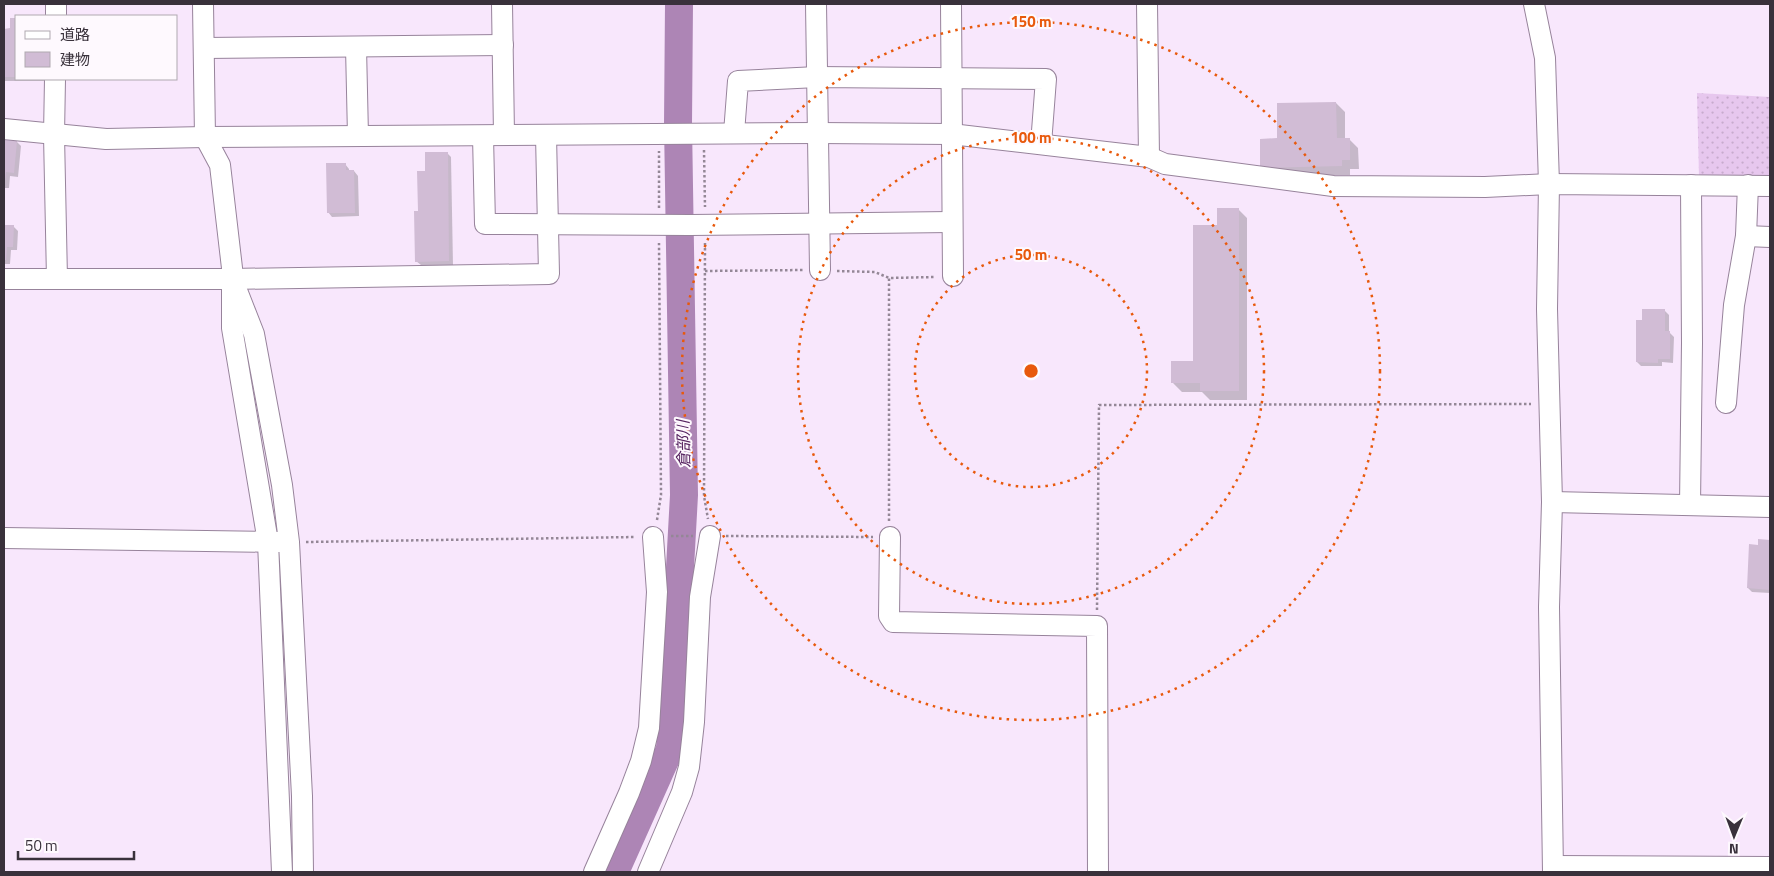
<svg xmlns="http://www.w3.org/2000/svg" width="1774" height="876" viewBox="0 0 1774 876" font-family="'Titillium Web','Noto Sans JP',sans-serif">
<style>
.grass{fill:url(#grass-dots)}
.shadow{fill:#0003}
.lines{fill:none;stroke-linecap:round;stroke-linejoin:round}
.river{stroke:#ad85b5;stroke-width:28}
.building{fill:#d1bcd5}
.minor-casing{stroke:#97839b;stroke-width:22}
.path{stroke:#948796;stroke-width:2.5;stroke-dasharray:2.5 2.5;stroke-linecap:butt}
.minor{stroke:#fff;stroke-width:20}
.ring{fill:none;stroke:#e8590c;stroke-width:2.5;stroke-dasharray:2.5 5}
.labels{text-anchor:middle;stroke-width:4;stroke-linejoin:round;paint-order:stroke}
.water-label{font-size:16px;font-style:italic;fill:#572561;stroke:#fef9fe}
.centre{fill:#e8590c;stroke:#fef9fe;stroke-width:2.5}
.ring-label{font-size:15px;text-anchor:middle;font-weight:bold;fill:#e8590c;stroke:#fef9fe;stroke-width:4;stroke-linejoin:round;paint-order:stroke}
</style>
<defs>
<pattern id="grass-dots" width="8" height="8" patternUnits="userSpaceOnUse" patternTransform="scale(1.25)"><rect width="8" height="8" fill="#e7c7ee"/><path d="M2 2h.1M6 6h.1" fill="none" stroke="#c7abcd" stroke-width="1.8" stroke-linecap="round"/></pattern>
</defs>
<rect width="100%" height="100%" fill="#f8e7fc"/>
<path class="grass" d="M1697,93L1770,97V178L1699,177Z"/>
<g class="shadow">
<path d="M11,20H16V79H47V81H4V30H11Z"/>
<path d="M1336,103L1345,112V140L1349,139L1358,148L1359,169H1350V175L1270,176L1261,167L1278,140Z"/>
<path d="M4,141L17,142L21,146L18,177L10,176L9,188H4Z"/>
<path d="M447,153L451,157L453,265H421L416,261L419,212L426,172Z"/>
<path d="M345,164L349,169V171H354L358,176L359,216L332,217L328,212Z"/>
<path d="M1238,209L1247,218V400H1210L1202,392H1182L1173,383L1194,362L1218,226Z"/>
<path d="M4,226H13L18,231L17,250H11L10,264H4Z"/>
<path d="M1665,311L1669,315V332L1674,337L1673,363L1662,362V366H1641L1637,362L1643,321Z"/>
<path d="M1759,541H1770V593L1752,592L1748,588Z"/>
</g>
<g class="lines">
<path class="river" d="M615,872L670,749L684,495L678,124L679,4"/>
</g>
<g class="building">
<path d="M10,18H16V77H4V29L10,28Z"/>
<path d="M1336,102L1337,138H1350V160H1342V166L1260,168V139L1277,138V103Z"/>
<path d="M4,140L17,141L14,173L6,172L5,180H4Z"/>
<path d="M425,152H448L449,261L415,262L414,211H418L417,171H425Z"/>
<path d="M326,163H346V170H354L355,213H327Z"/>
<path d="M1217,208H1239V391H1200V383H1171V361H1193V225H1217Z"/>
<path d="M4,225H14L13,247H7L6,260H4Z"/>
<path d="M1642,309H1665V331H1670V359H1658V363L1636,362V320H1642Z"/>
<path d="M1758,539L1770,540V590L1747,588L1749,544L1758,545Z"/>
</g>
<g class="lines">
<defs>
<g id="minor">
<path d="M203,4L205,137L220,165L232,268V328L268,542L282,872"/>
<path d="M502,4L504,135"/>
<path d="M816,4L820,270"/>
<path d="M951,4L953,276"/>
<path d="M1147,4L1149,157"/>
<path d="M1534,4L1545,58L1549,184L1547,309L1552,502L1549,607L1553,872"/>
<path d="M56,16V4"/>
<path d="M356,47L358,136"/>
<path d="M204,48L503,45"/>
<path d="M55,79L54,135L57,279"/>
<path d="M4,129L106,139L205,137L818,133L951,134L1149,157L1165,164L1333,186L1485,187L1549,184L1770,186"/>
<path d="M734,133L738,81L817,77L1046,79L1041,144"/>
<path d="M483,136L485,224L690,225L951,222"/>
<path d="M1746,236L1770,237"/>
<path d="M4,279H232L549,274L546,135"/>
<path d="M236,288L254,334L282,485L289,542L302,796L303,872"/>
<path d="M1726,403L1734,305L1746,236L1748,185"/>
<path d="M1552,502L1770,507"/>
<path d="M1690,505L1692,343L1691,185"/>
<path d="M890,537L889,616L893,622L1097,626L1098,872"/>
<path d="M4,538L280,542"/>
<path d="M1553,866L1770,867"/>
<path d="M594,872L629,793L641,761L649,728L657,592L653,537"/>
<path d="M648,872L682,792L689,767L694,722L700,597L710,536"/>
</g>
</defs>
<use href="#minor" class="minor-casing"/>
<g class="path">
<path d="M704,150L705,207"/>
<path d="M659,208V151"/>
<path d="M705,243L704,496L708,519"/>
<path d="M705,271L804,270"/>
<path d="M837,271L875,272L889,278"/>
<path d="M657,520L661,495L659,243"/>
<path d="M889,521V278L936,277"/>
<path d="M671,536H693"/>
<path d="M726,536L873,537"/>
<path d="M306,542L635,537"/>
<path d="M1097,610L1099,405L1531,404"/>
</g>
<use href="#minor" class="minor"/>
</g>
<g class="ring">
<circle cx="1031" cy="371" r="116"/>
<circle cx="1031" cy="371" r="233"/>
<circle cx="1031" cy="371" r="349"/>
</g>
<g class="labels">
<g class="water-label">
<text transform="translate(683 444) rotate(-91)" y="6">倉部川</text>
</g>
</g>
<circle cx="1031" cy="371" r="8" class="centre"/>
<g class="ring-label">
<text x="1031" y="27">150 m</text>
<text x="1031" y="143">100 m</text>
<text x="1031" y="260">50 m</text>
</g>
<rect width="1774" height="876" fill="none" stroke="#39313b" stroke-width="10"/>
<rect x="15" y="15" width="162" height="65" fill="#fef9fe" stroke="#afa9b0"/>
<rect x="25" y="31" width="25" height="8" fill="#ffffff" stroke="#afa9b0"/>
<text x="60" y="40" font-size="15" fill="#39313b">道路</text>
<rect x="25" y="52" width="25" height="15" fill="#d1bcd5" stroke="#afa9b0"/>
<text x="60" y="65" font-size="15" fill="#39313b">建物</text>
<g transform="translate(1734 836) rotate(181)" stroke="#fef9fe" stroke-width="4" paint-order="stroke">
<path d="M0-4L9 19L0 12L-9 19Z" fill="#39313b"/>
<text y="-8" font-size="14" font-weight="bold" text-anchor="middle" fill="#39313b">N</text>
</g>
<path d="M18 851v8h116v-8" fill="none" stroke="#39313b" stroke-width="2.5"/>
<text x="25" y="851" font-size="15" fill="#39313b" stroke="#fef9fe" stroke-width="4" paint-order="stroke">50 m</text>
</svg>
